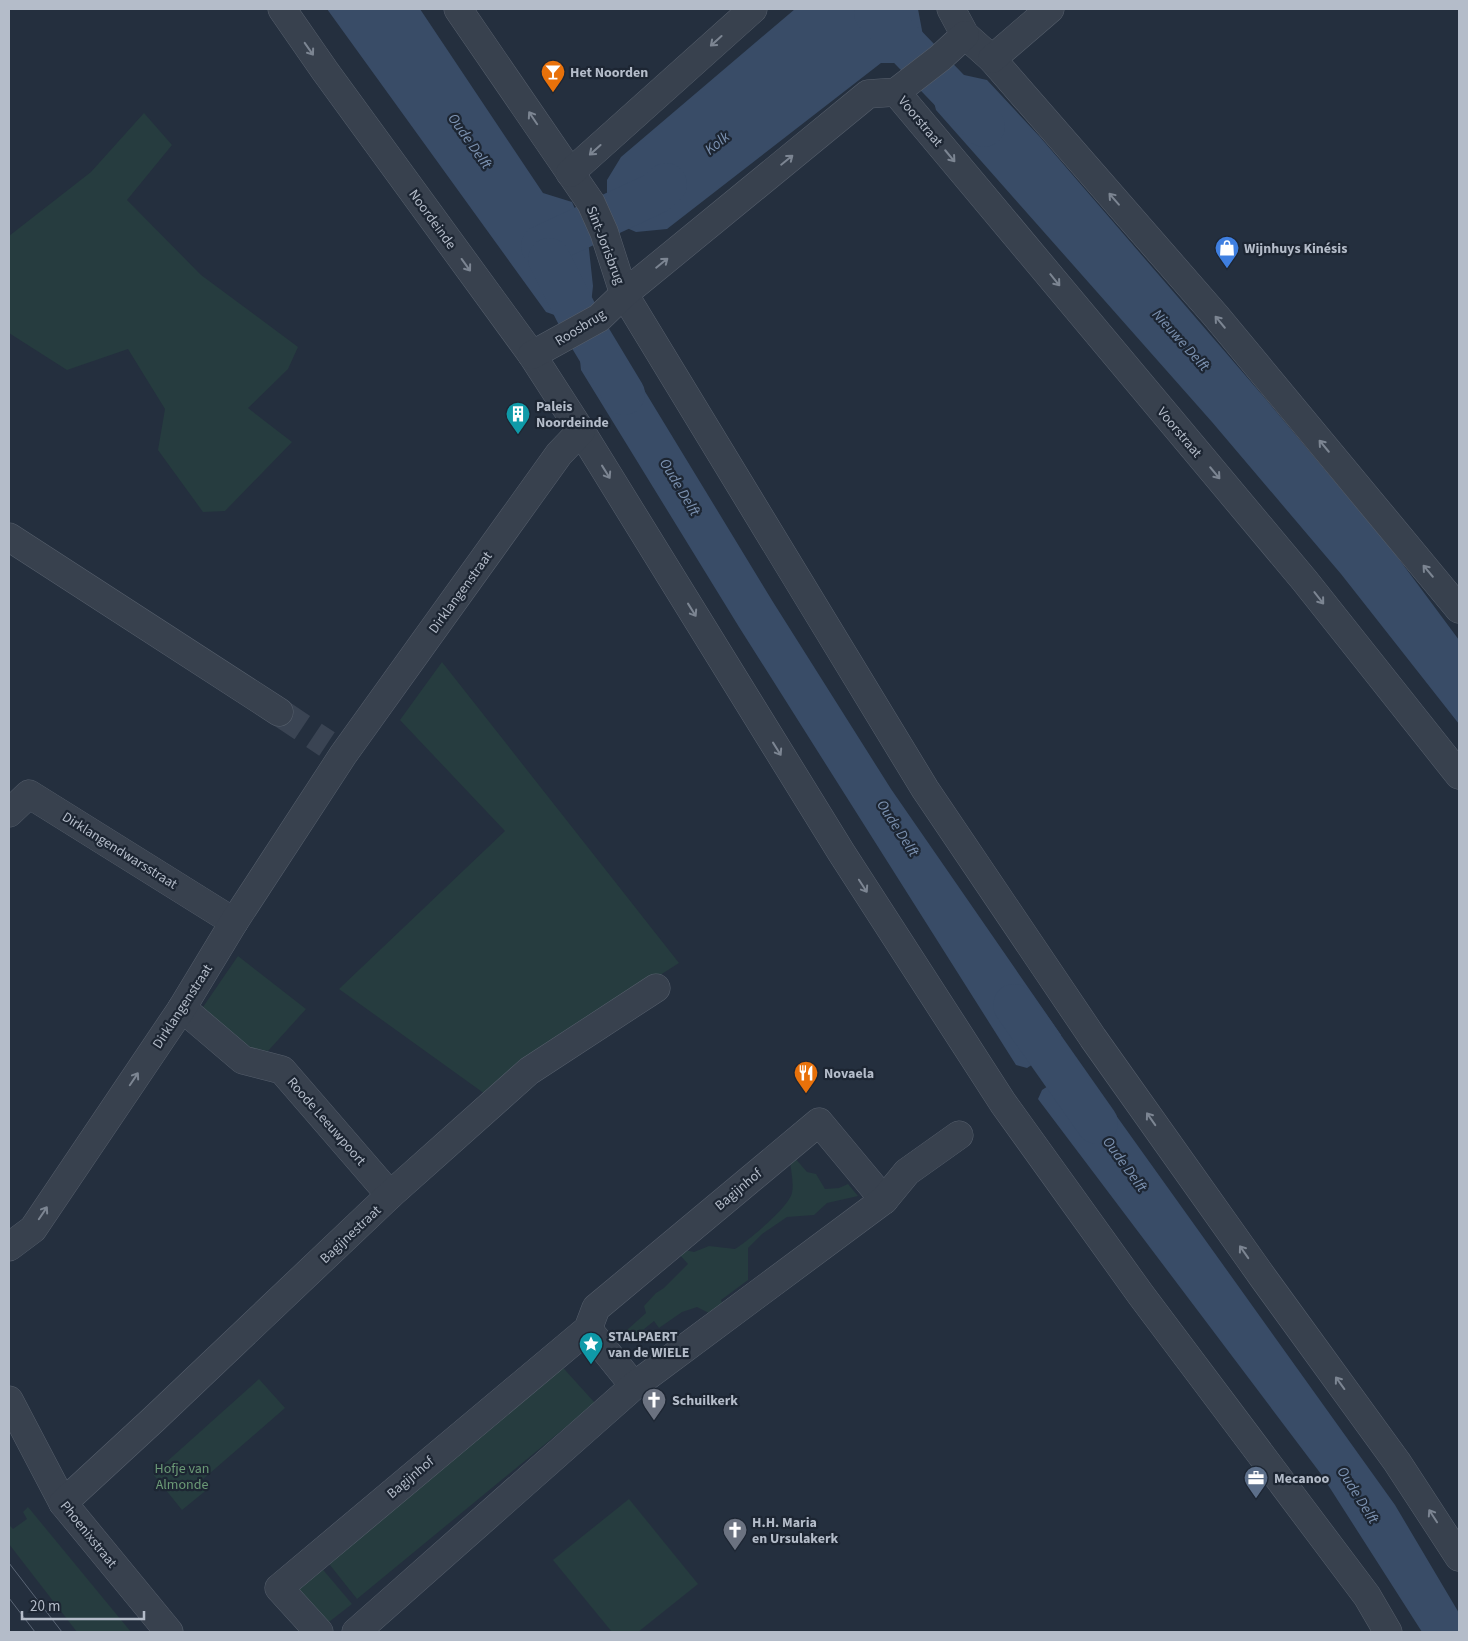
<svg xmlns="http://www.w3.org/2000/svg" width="1468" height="1641" viewBox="0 0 1468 1641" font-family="'Source Sans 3',sans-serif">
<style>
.green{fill:#263c3f}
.water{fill:#394c67}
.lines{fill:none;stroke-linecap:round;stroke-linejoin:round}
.canal{stroke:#394c67;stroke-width:42}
.minor-tunnel{stroke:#3a4453;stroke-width:28;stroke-dasharray:28 14;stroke-linecap:butt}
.minor-casing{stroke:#565f6c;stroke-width:29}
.minor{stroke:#38414e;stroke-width:28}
.tram{stroke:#5a6575;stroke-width:1}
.oneway{stroke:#7c8592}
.labels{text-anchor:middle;stroke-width:4.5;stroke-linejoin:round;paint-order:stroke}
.poi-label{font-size:14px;font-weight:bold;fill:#b4bcc9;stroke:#1d2633;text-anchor:start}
.street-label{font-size:14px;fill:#b4bcc9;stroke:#1d2633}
.park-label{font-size:14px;fill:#6b9a76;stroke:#1d2633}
.water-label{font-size:15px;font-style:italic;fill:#7c92b1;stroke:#1d2633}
</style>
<rect width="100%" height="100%" fill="#242f3e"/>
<g class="green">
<path d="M144,113L172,145L127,200L201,275L298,347L288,369L248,408L292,442L225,511L203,512L158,450L165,409L128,349L67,370L9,333V236L91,172Z"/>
<path d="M442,662L679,963L525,1061L485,1094L339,989L505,831L400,720Z"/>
<path d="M238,956L306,1009L268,1051L246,1047L203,1007Z"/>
<path d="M794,1157L807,1172L816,1174L825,1189L839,1188L848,1184L858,1196L827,1203L814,1215L787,1217L762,1234L748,1248V1280L721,1300L723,1305L711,1314L697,1307L682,1312L659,1328L654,1321L633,1338L627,1330L646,1313L644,1306L656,1293L664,1288L688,1264L679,1254L685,1250L694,1252L709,1246L735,1249C748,1241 789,1207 792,1193C794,1183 791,1172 790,1161Z"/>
<path d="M556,1360L595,1403L357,1599L326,1560Z"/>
<path d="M259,1379L285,1408L202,1480L209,1488L182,1510L153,1474Z"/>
<path d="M629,1499L698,1584L638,1632H612L553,1560Z"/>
<path d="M28,1507L131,1632H77L9,1544V1525L13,1529L27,1519L23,1512Z"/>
<path d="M319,1565L352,1604L325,1625L292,1587Z"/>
</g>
<g class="water">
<path d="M327,9H420L543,193L572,202L588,240L593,286L591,304L563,318L546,312Z"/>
<path d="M795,9H918L924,41L901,63H881L667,229L636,232L620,225L607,196V180L621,157Z"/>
<path d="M955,73L987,80L1040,137L1264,397L1393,551L1459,640V724L1341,574L1212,422L936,110L932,95Z"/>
<path d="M608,336L627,362L773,602L891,789L1061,1035L1059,1047L1027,1068L1016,1065L739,627L581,370L579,350Z"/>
<path d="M1074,1069L1085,1072L1395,1505L1459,1613V1632H1422L1321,1474L1038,1099L1042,1090Z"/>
</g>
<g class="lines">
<g class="canal">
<path d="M875,13L984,126"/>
<path d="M542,246L656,193L666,184"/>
<path d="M549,259L583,326L624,394"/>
<path d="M1014,1005L1097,1123"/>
</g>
<path class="minor-tunnel" d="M279,712L327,744"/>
<defs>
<g id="minor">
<path d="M282,9L325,71L532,355L581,431L841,852L1003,1103L1141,1295L1367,1596L1388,1632"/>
<path d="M458,9L591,203L604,232L624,294L925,789L1093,1038L1264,1279L1397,1462L1459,1557"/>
<path d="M951,9L965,35L992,59L1216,316L1459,609"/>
<path d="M992,59L1050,9"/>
<path d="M896,92L1305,581L1459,775"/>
<path d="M570,173L753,9"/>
<path d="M532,355L599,318L624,294L868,94L896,92L940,58L965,35"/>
<path d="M9,537L279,712"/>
<path d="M9,813L29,794L234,922"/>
<path d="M182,1008L243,1060L282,1070L390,1195"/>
<path d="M9,1247L33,1229L182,1008L234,922L343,755L559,454L581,431"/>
<path d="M588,1329L634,1386"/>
<path d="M9,1400L63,1503L169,1632"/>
<path d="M63,1503L153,1420L390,1195L529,1071L656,988"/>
<path d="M319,1632L279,1588L588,1329L596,1308L819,1122L884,1200"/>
<path d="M356,1632L634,1386L884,1200L907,1172L959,1135"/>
</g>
</defs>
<use href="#minor" class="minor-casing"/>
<use href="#minor" class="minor"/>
<g class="tram">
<path d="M9,1563L62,1632"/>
<path d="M9,1598L35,1632"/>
</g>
</g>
<defs><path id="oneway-shaft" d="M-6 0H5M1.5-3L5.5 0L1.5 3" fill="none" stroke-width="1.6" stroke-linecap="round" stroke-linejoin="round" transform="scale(1.25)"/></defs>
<g class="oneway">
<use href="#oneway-shaft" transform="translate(716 41) rotate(138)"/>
<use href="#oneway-shaft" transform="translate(309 49) rotate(55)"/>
<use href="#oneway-shaft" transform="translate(533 118) rotate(-124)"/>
<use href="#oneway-shaft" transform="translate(595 150) rotate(138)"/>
<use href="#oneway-shaft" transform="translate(950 156) rotate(50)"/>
<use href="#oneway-shaft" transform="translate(787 160) rotate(-39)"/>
<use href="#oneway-shaft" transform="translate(1114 199) rotate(-131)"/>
<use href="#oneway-shaft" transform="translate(662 263) rotate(-39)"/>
<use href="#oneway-shaft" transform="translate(466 265) rotate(54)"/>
<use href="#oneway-shaft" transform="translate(1055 280) rotate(51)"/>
<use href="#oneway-shaft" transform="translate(1220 322) rotate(-130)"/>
<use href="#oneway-shaft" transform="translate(1324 446) rotate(-130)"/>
<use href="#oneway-shaft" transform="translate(606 472) rotate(58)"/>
<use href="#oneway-shaft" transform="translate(1215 473) rotate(50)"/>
<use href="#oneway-shaft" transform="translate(1428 571) rotate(-130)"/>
<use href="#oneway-shaft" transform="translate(1319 598) rotate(52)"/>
<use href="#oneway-shaft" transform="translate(692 610) rotate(58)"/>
<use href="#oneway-shaft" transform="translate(777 749) rotate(58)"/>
<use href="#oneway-shaft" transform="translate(863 886) rotate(57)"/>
<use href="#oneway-shaft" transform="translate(134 1079) rotate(-56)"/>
<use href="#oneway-shaft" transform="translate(1151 1119) rotate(-125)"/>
<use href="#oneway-shaft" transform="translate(43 1213) rotate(-56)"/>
<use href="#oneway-shaft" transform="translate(1244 1252) rotate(-125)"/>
<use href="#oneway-shaft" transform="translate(1340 1383) rotate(-126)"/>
<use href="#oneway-shaft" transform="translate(1433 1516) rotate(-123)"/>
</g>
<defs>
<symbol id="bar-pin" viewBox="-11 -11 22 30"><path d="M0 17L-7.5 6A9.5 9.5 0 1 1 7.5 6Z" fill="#e8710a" stroke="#1d2633"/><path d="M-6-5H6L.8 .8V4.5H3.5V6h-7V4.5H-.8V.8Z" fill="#fff"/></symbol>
<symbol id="shop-pin" viewBox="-11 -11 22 30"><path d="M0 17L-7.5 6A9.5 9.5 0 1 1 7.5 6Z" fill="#3f7fe0" stroke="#1d2633"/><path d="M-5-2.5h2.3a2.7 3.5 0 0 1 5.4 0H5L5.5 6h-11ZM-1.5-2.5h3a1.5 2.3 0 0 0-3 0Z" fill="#fff"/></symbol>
<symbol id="building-pin" viewBox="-11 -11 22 30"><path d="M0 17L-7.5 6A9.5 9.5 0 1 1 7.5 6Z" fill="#0f9aa8" stroke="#1d2633"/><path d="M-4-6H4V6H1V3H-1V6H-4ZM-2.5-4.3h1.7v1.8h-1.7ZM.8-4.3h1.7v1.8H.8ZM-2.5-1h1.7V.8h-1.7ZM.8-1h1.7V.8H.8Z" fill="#fff"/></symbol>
<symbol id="restaurant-pin" viewBox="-11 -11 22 30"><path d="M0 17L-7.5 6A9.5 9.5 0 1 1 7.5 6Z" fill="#e8710a" stroke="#1d2633"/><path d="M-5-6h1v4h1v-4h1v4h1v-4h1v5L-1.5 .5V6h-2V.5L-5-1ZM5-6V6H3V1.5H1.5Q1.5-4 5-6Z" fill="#fff"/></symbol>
<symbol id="sight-pin" viewBox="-11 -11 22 30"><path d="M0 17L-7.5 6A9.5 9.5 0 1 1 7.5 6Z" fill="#0f9aa8" stroke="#1d2633"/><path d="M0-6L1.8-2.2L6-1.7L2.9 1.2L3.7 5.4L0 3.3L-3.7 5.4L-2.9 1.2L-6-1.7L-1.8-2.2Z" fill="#fff"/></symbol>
<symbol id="church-pin" viewBox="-11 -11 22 30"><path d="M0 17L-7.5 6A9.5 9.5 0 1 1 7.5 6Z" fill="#6b7280" stroke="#1d2633"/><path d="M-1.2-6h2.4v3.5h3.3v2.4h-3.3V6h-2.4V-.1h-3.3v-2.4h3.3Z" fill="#fff"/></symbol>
<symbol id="office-pin" viewBox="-11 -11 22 30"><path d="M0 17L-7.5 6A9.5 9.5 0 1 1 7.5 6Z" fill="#5c6f8a" stroke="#1d2633"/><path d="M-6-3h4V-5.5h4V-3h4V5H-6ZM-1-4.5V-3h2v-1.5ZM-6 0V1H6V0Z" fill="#fff"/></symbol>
</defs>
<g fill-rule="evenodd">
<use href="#bar-pin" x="539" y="58" width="28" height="38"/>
<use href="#shop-pin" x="1213" y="234" width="28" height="38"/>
<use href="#building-pin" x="504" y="400" width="28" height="38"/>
<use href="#restaurant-pin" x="792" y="1059" width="28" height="38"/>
<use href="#sight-pin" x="577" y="1330" width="28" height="38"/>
<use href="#church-pin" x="640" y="1386" width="28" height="38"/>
<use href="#office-pin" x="1242" y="1464" width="28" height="38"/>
<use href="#church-pin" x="721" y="1516" width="28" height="38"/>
</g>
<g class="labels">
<g class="poi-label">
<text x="570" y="77">Het Noorden</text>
<text x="1244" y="253">Wijnhuys Kinésis</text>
<text x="536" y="411">Paleis<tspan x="536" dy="16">Noordeinde</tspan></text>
<text x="824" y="1078">Novaela</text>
<text x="608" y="1341">STALPAERT<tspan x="608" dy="16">van de WIELE</tspan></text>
<text x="672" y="1405">Schuilkerk</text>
<text x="1274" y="1483">Mecanoo</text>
<text x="752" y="1527">H.H. Maria<tspan x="752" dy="16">en Ursulakerk</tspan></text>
</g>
<g class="street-label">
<text transform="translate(921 121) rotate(50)" y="5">Voorstraat</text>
<text transform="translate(433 219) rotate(54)" y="5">Noordeinde</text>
<text transform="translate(606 245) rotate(69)" y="5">Sint-Jorisbrug</text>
<text transform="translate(580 327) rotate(-32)" y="5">Roosbrug</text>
<text transform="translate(1180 432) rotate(50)" y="5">Voorstraat</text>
<text transform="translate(460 592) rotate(-54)" y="5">Dirklangenstraat</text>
<text transform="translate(120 850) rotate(32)" y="5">Dirklangendwarsstraat</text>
<text transform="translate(182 1006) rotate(-57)" y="5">Dirklangenstraat</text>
<text transform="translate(327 1121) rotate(49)" y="5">Roode Leeuwpoort</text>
<text transform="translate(738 1189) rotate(-40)" y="5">Bagijnhof</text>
<text transform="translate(350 1234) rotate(-43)" y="5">Bagijnestraat</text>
<text transform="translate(410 1477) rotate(-40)" y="5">Bagijnhof</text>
<text transform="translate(89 1534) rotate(51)" y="5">Phoenixstraat</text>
</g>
<g class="park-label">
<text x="182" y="1473">Hofje van<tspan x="182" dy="16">Almonde</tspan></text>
</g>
<g class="water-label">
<text transform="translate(470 141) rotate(55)" y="5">Oude Delft</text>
<text transform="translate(717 143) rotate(-39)" y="5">Kolk</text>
<text transform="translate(1181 340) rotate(48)" y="5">Nieuwe Delft</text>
<text transform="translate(680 487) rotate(59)" y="5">Oude Delft</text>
<text transform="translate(898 828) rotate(57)" y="5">Oude Delft</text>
<text transform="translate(1125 1164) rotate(54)" y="5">Oude Delft</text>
<text transform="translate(1358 1495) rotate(58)" y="5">Oude Delft</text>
</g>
</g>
<rect width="1468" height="1641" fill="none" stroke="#b4bcc9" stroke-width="20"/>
<path d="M22 1611v8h122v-8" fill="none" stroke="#b4bcc9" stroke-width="2.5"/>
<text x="30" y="1611" font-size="15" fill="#b4bcc9" stroke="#1d2633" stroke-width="4" paint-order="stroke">20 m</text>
</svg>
